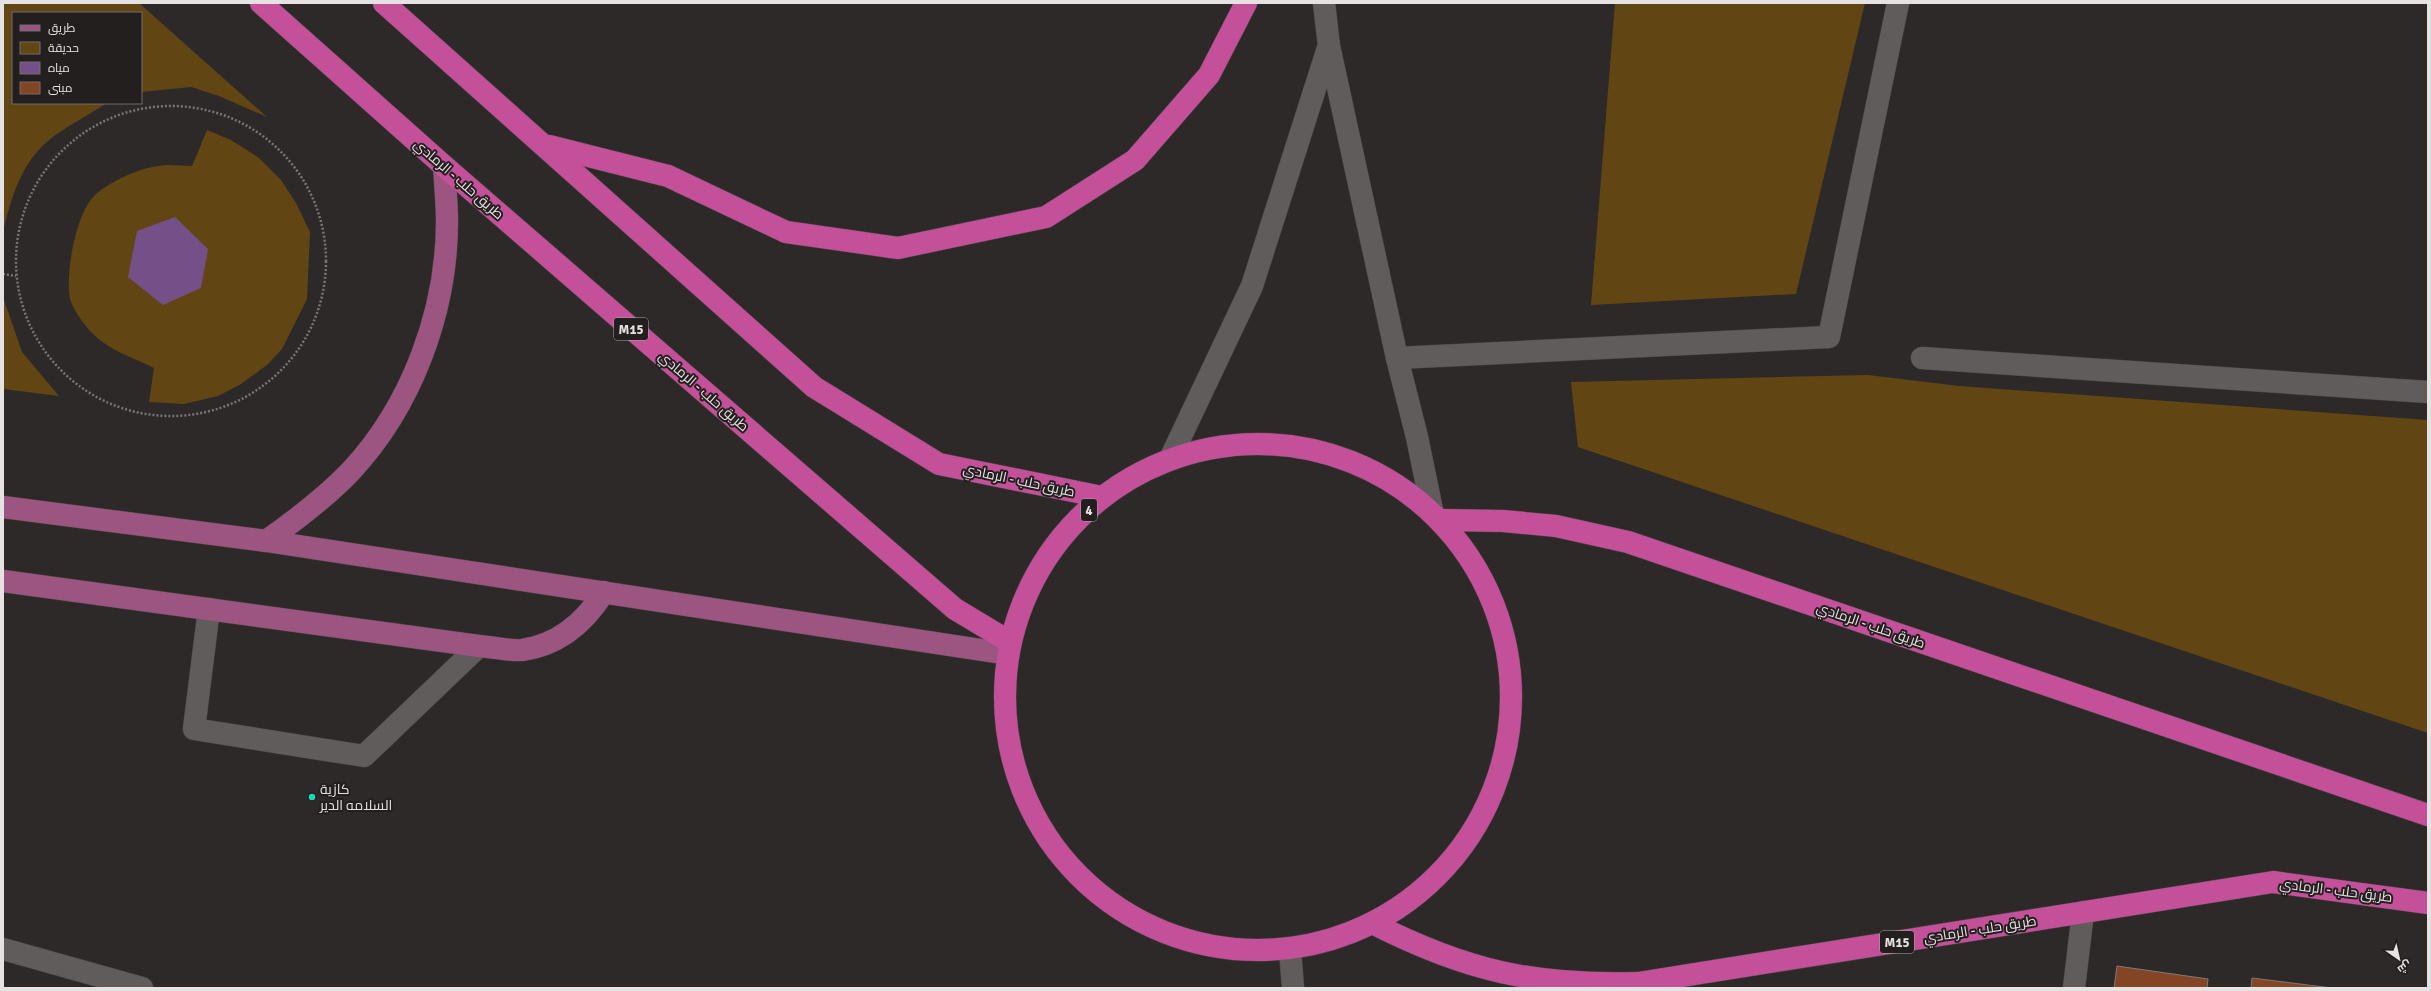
<svg xmlns="http://www.w3.org/2000/svg" width="2431" height="991" viewBox="0 0 2431 991" font-family="Signika,Cairo,sans-serif">
<style>
.green{fill:#614613}
.water{fill:#744f88}
.building{fill:#834523;stroke:#7f7b79}
.lines{fill:none;stroke-linecap:round;stroke-linejoin:round}
.minor-casing{stroke:#4b4748;stroke-width:23}
.major-casing{stroke:#4b4748;stroke-width:23}
.highway-casing{stroke:#4b4748;stroke-width:23}
.path{stroke:#797575;stroke-width:2.5;stroke-dasharray:2 2;stroke-linecap:butt}
.minor{stroke:#615c5c;stroke-width:22}
.major{stroke:#9c5581;stroke-width:22}
.highway{stroke:#c45099;stroke-width:22}
.poi-dot{fill:#1dd5b1;stroke:#231f1f;stroke-width:1.5}
.labels{text-anchor:middle;stroke-width:4;stroke-linejoin:round;paint-order:stroke}
.shield{fill:#231f1f;stroke:#aaa8a8;stroke-width:1}
.shield-label{font-size:13px;font-weight:bold;fill:#e4e2e2}
.street-label{font-size:14px;fill:#e4e2e2;stroke:#231f1f}
.poi-label{font-size:14px;fill:#e4e2e2;stroke:#231f1f;text-anchor:start}
</style>
<rect width="100%" height="100%" fill="#2d2929"/>
<g class="green">
<path d="M3,3H139L267,117L219,96L191,87L141,92V13H13V103H107C90,114 73,123 57,134C23,157 12,194 3,232Z"/>
<path d="M1615,3H1865L1796,294L1591,305Z"/>
<path d="M207,130L231,140L259,158L281,180L296,203L310,232L307,299L282,349L267,365L241,384L218,396L184,404L149,402L154,368C134,358 110,351 93,334C85,326 73,310 70,299C65,273 76,213 95,195C111,181 137,169 158,166C169,164 181,166 192,166Z"/>
<path d="M3,297L22,352L59,396L3,389Z"/>
<path d="M1868,375L1959,386L2428,420V733L1578,447L1571,382Z"/>
</g>
<path class="water" d="M175,217L208,249L201,288L163,305L128,277L137,231Z"/>
<g class="building">
<path d="M2117,966L2208,979L2207,988H2114Z"/>
<path d="M2252,978L2332,988H2251Z"/>
</g>
<g class="lines">
<defs>
<g id="minor">
<path d="M1324,3L1329,46L1397,358L1417,437L1432,510"/>
<path d="M1397,358L1829,337L1898,3"/>
<path d="M1922,358L2428,392"/>
<path d="M1170,459L1252,286L1328,48"/>
<path d="M209,609L194,729L364,756L479,646"/>
<path d="M3,949L142,988"/>
<path d="M1290,950L1293,988"/>
<path d="M2074,988L2083,912"/>
</g>
<g id="major">
<path d="M3,507L266,541L1008,654"/>
<path d="M266,541C296,520 324,499 350,472C412,406 447,311 447,221C447,203 445,184 444,166"/>
<path d="M3,581L479,646C493,647 509,651 522,650C559,645 585,622 604,592"/>
</g>
<g id="highway">
<path d="M261,3L444,166L955,609L1010,642"/>
<path d="M384,3L814,387L939,464L1102,497"/>
<path d="M549,146L668,176L786,232L898,248L1046,217L1135,160L1209,75L1246,3"/>
<circle cx="1258" cy="697" r="253"/>
<path d="M1443,520L1503,521L1556,526L1628,542L2428,815"/>
<path d="M1374,924C1467,971 1534,986 1638,983L2273,882L2428,903"/>
</g>
</defs>
<use href="#minor" class="minor-casing"/>
<use href="#major" class="major-casing"/>
<use href="#highway" class="highway-casing"/>
<g class="path">
<circle cx="171" cy="261" r="155"/>
<path d="M3,274L16,276"/>
</g>
<use href="#minor" class="minor"/>
<use href="#major" class="major"/>
<use href="#highway" class="highway"/>
</g>
<circle class="poi-dot" cx="312" cy="797" r="4"/>
<g class="labels">
<g class="shield">
<rect x="614" y="318" width="34" height="22" rx="3"/>
<rect x="1081" y="499" width="16" height="22" rx="3"/>
<rect x="1880" y="931" width="34" height="22" rx="3"/>
</g>
<g class="shield-label">
<text x="631" y="334">M15</text>
<text x="1089" y="515">4</text>
<text x="1897" y="947">M15</text>
</g>
<g class="street-label">
<text transform="translate(459 179) rotate(41)" y="5">طريق حلب - الرمادي</text>
<text transform="translate(704 391) rotate(41)" y="5">طريق حلب - الرمادي</text>
<text transform="translate(1019 480) rotate(12)" y="5">طريق حلب - الرمادي</text>
<text transform="translate(1871 625) rotate(19)" y="5">طريق حلب - الرمادي</text>
<text transform="translate(2336 890) rotate(7)" y="5">طريق حلب - الرمادي</text>
<text transform="translate(1980 929) rotate(-9)" y="5">طريق حلب - الرمادي</text>
</g>
<g class="poi-label">
<text x="320" y="794">كازية<tspan x="320" dy="16">السلامه الدير</tspan></text>
</g>
</g>
<rect width="2431" height="991" fill="none" stroke="#e4e2e2" stroke-width="8"/>
<rect x="12" y="12" width="130" height="92" fill="#231f1f" stroke="#706d6d"/>
<rect x="20" y="25" width="20" height="6" fill="#9c5581" stroke="#706d6d"/>
<text x="48" y="32" font-size="12" fill="#e4e2e2">طريق</text>
<rect x="20" y="42" width="20" height="12" fill="#614613" stroke="#706d6d"/>
<text x="48" y="52" font-size="12" fill="#e4e2e2">حديقة</text>
<rect x="20" y="62" width="20" height="12" fill="#744f88" stroke="#706d6d"/>
<text x="48" y="72" font-size="12" fill="#e4e2e2">مياه</text>
<rect x="20" y="82" width="20" height="12" fill="#834523" stroke="#706d6d"/>
<text x="48" y="92" font-size="12" fill="#e4e2e2">مبنى</text>
<g transform="translate(2399 959) rotate(146)" stroke="#231f1f" stroke-width="3" paint-order="stroke">
<path d="M0-3L7 15L0 10L-7 15Z" fill="#e4e2e2"/>
<text y="-6" font-size="11" font-weight="bold" text-anchor="middle" fill="#e4e2e2">ش</text>
</g>
</svg>
